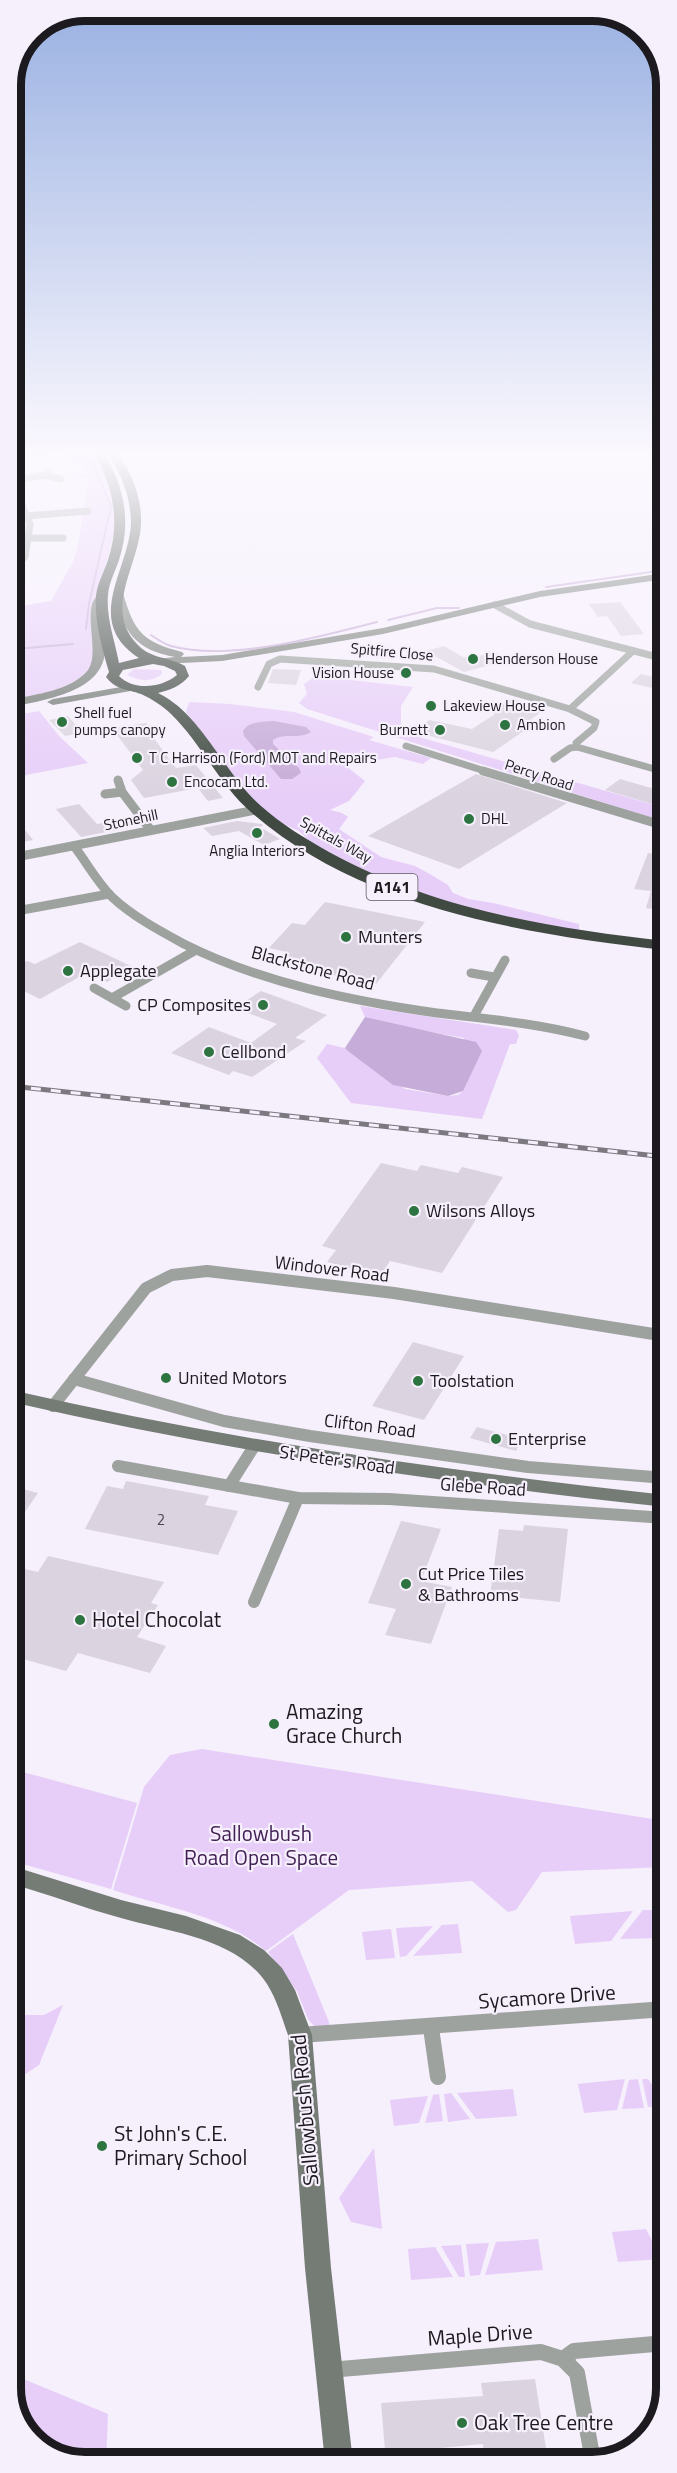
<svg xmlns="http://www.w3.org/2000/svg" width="677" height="2473" viewBox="0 0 677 2473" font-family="'Titillium Web',sans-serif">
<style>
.green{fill:#e7cef8}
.water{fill:#c6acd8}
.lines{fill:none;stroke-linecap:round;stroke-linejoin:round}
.stream{stroke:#c6acd8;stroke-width:2}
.building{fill:#dbd4e0}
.street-far3{stroke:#9da29e;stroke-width:7}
.street-far2{stroke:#9da29e;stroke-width:9}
.street-far1{stroke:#9da29e;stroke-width:12}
.street{stroke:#9da29e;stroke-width:16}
.secondary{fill:#757c76;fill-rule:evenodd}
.highway{fill:#404a42;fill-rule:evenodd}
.rail-casing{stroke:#7c7880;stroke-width:5}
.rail{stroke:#f6effc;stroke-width:3;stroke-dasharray:10;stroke-linecap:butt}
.poi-dot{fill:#2d7440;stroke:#f6effc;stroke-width:2}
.labels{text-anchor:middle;stroke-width:4.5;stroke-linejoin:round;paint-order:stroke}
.far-street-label{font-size:15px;fill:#1c1a1e;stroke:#f6effc}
.far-poi-label{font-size:15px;fill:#1c1a1e;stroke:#f6effc;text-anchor:start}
.number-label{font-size:15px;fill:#4c484e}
.shield{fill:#f6effc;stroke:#5d5a61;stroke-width:1.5}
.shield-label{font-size:16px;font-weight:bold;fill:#1c1a1e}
.poi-label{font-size:18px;fill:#1c1a1e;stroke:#f6effc;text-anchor:start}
.street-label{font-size:18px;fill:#1c1a1e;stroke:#f6effc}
.near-poi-label{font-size:21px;fill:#1c1a1e;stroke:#f6effc;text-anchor:start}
.near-park-label{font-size:21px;fill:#411f54;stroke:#f6effc}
.near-street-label{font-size:21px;fill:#1c1a1e;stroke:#f6effc}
.rim{fill:none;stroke:#1c1a1e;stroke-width:8}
</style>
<rect width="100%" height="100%" fill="#f6effc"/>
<g class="green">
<path d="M59,450H87L101,466L116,504V523L109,555L91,610L94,662C76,690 41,694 11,701V608L51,601L73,562L78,546L88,480L87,477L74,478L77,475L86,474L82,465L68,459Z"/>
<path d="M134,669L161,670L162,674C150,683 140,681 127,675Z"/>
<path d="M316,676L413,687L401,706V728L412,735L665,808V822L307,709L299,703L307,694L304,684Z"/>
<path d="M189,702L230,704L294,712L374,737L369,740L431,758L423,764L395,757L357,763L337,759L365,781L349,801L330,810L342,813L348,817L339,829L381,857L415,866L430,874L448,885L453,893L468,899L493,903L579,924V935L520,925L406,889L317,848L299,831L279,822L232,781L186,712Z"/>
<path d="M39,711L60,737L88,763L11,778V745L20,743L11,735V716Z"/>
<path d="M360,1006L516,1030L519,1035L516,1044H510L482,1119L351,1103L317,1058L327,1044L345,1048L405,1089L448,1096L458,1095L463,1091L464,1038L393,1025L365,1017Z"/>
<path d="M202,1749L666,1821V1867L542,1872L516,1910L508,1912L472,1881L349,1890L266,1951C224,1915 164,1907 113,1890L144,1787L170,1755Z"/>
<path d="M12,1769L137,1803L111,1889L12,1861Z"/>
<path d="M643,1910H658L663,1938L620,1939Z"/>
<path d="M633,1911L611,1941L575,1944L570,1916Z"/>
<path d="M458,1924L462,1953L413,1956L442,1925Z"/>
<path d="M433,1926L406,1956L400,1957L396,1928Z"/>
<path d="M391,1929L395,1958L366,1960L362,1932Z"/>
<path d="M293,1934L329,2022V2032L315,2027L308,2019L297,1991L268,1952Z"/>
<path d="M63,2005L39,2065L12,2083V2015H44Z"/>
<path d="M625,2079L617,2110L584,2113L578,2084Z"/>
<path d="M638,2079L644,2108L622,2109L629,2080Z"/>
<path d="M642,2079H648L666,2106L648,2107Z"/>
<path d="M513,2089L517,2116L476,2119L457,2093Z"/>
<path d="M451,2093L470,2119L448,2122L444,2094Z"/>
<path d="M439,2094L443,2121L425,2123L433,2095Z"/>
<path d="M428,2096L419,2123L394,2126L390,2100Z"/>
<path d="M374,2148L382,2229L351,2222L339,2198Z"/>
<path d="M646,2229L661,2259L618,2262L612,2232Z"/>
<path d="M538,2239L543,2270L485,2275L496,2242Z"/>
<path d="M489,2243L480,2275L470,2276L466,2244Z"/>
<path d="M461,2245L465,2277H459L441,2246Z"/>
<path d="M435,2247L453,2277L411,2280L408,2249Z"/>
<path d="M21,2378L108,2414L106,2462H79L36,2444L12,2403V2388Z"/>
</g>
<g class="water">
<path d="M274,721L306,727L311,732C299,740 284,732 273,740V744L299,768L301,773L292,779H281L244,736L243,731C249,721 262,722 274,721Z"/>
<path d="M365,1017L476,1042L482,1051L463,1091L448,1096L393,1085L348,1051L345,1048Z"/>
</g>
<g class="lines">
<g class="stream">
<path d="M76,450L93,464L111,506L89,604L86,629"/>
<path d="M546,587L665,570"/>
<path d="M388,620L437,608H459"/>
<path d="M151,635C157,639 164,644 171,646C230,662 319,637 377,622"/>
<path d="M11,645L15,649L11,650"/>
<path d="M15,649L73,644"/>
</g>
</g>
<g class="building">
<path d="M620,602L644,634L621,636L607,616L598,617L589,604Z"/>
<path d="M444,646L463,657L470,658L495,652L509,660L464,672L426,651Z"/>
<path d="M273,669L301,670L296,685L268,683Z"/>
<path d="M641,674L665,680V691L631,683Z"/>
<path d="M511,699L547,708L527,722L534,724L493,752L422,734L425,731L417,730L429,720L472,729L495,714L491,712Z"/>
<path d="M68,716L83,733L65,736L49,720Z"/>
<path d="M146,723L154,732L150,733L176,768L196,765L223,798L208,801L198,788L144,798L131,780L143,770L112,728Z"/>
<path d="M476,774L567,803L459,869L368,836Z"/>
<path d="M620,779L665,792V800L659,806L605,790Z"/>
<path d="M79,804L97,824L109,822L116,830L81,837L56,809Z"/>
<path d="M11,812L33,840L11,844Z"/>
<path d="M237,821L262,824L263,826L260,827L280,839L264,845L239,831L212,836L203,828Z"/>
<path d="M648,853L666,855V911L646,908L651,891L634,889Z"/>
<path d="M325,902L425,922L376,984L280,964L290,953L269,948L292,923L305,925Z"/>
<path d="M80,942L133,967L107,982L88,972L40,999L11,985V969L27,961L35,964Z"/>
<path d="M261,991L327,1015L295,1038L306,1041L252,1077L233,1071L229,1075L171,1053L209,1027L251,1043L277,1024L235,1008Z"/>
<path d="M381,1163L417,1171L421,1165L458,1173L462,1167L503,1177L442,1273L390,1261L380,1276L327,1262L336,1250L322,1246Z"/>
<path d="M413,1342L464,1356L424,1420L372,1406Z"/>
<path d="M477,1427L522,1439L516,1451L470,1438Z"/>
<path d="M126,1481L209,1496L205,1505L238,1511L218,1555L85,1529L107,1486L123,1489Z"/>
<path d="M11,1486L38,1493L11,1532Z"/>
<path d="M401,1521L441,1529L421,1581L452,1587L431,1644L385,1635L396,1609L368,1603Z"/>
<path d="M524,1525L568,1529L560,1602L490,1595L499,1529L523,1531Z"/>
<path d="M658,1537H666V1613L653,1612Z"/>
<path d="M48,1556L164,1582L151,1603L158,1605L137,1637L166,1646L150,1673L78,1653L66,1671L12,1656L11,1566L38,1572Z"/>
<path d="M535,2379L548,2461H485L483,2444L430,2449L432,2461L386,2462L381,2403L483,2396L481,2383Z"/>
</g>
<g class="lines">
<g class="street-far3">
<path d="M19,450L42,455"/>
<path d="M48,472L45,475L61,479"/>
<path d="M11,481L45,475"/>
<path d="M11,485L16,491L30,524L25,557L11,569"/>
<path d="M26,516L88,511"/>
<path d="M11,536H28"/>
<path d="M28,538H63"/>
<path d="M11,593L14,599"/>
<path d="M495,605L530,624L665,659"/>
<path d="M258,687L269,664L280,659L434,669L570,709"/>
<path d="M406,746L488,772"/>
<path d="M577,747L665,772"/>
<path d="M554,759L570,748L577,747L576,743L594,728L596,722L570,709L633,651"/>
</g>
<g class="street-far2">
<path d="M483,771L665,826"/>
<path d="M660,771L665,772"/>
<path d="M118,780L122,792L150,829"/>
<path d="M105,794L122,792"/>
<path d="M74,846C87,863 97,882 112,897C132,916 160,931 184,944C262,983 352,1001 437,1013C487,1019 536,1023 585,1036"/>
<path d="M11,858L256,810"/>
<path d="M11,912L109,894"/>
<path d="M471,973L494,977"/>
<path d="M94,988L126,1006"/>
<path d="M112,998L196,950"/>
<path d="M474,1016L505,960"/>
</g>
<g class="street-far1">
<path d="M74,1379L224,1421L310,1436L528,1467L666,1478"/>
<path d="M53,1406L146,1288L172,1275L207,1271L394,1293L666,1336"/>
<path d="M118,1466L298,1498L389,1499L666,1518"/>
<path d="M229,1486L253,1448"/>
<path d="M254,1602L298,1498"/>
</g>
<g class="street">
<path d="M431,2028L438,2077"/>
<path d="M300,2035L666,2009"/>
<path d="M563,2359L574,2351L666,2343"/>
<path d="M329,2370L541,2352L563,2359L577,2373L593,2461"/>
</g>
<g class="secondary">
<path d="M665,573V579L540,597L383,634L222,661L161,664L155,661L157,659L175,657C135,650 123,631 113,593L118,590L123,593C134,632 143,642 182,652L184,654L181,657L222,655L383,628L540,591Z"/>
<path d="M102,593L107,596C99,614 104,628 105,647C107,692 44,700 11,707V700C35,694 71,691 88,670C102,652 78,602 102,593Z"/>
<path d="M132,685L136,686V690L53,705L47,702L53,699Z"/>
<path d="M11,1390C228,1440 446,1471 666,1495V1507C445,1483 228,1452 11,1402Z"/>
<path d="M12,1866L121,1900L186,1916L240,1935L264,1950L282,1968L295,1990L312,2035L331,2268L353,2462H325L305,2268L288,2035C282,2018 277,2000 267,1984C237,1938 169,1932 121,1918C84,1908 48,1894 12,1884Z"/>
</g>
<path class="highway" d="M92,450H102C124,484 132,521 119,560C115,572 109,582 108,595C106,618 115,641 119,663L139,658C82,621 129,571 131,523C131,496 120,471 105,450H115C131,471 142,497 141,523C140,565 101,610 139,646C152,659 170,657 185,666L189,676C181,686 170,690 158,693C202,714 224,774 261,806C281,824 306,839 329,852C433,909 549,928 666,941V950C525,934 363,909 252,813C219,785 202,744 171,714C163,706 152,699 141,694C127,689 116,690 106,677L109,672C102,649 94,619 96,595C98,582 104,572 108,560C121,521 113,484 92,450ZM153,664L164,666L175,671L177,675C161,688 134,691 119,676L123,670Z"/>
<defs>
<path id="rail" d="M11,1086L666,1157"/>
</defs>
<use href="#rail" class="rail-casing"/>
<use href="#rail" class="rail"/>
</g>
<linearGradient id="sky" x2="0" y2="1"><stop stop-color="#9ab1e2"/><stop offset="0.57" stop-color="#fbf8fe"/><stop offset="1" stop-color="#fbf8fe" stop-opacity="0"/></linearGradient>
<rect width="677" height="796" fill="url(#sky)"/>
<g class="poi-dot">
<circle cx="473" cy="659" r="6"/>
<circle cx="406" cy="673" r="6"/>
<circle cx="431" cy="706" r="6"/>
<circle cx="62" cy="722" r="6"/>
<circle cx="505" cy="725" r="6"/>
<circle cx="440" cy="730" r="6"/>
<circle cx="137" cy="758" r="6"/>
<circle cx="172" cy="782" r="6"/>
<circle cx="469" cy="819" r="6"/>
<circle cx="257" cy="833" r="6"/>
<circle cx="346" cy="937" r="6"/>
<circle cx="68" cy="971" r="6"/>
<circle cx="263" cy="1005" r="6"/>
<circle cx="209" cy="1052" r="6"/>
<circle cx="414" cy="1211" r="6"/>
<circle cx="166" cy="1378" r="6"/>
<circle cx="418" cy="1381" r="6"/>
<circle cx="496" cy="1439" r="6"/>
<circle cx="406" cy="1584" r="6"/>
<circle cx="80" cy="1620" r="6"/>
<circle cx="274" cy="1724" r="6"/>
<circle cx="102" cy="2146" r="6"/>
<circle cx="462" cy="2423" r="6"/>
</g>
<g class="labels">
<g class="far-street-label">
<text transform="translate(392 652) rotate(5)" y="5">Spitfire Close</text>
<text transform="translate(539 775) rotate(18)" y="5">Percy Road</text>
<text transform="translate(131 820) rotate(-12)" y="5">Stonehill</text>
<text transform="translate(336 840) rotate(29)" y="5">Spittals Way</text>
</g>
<g class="far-poi-label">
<text x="485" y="664">Henderson House</text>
<text x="394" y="678" text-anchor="end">Vision House</text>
<text x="443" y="711">Lakeview House</text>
<text x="74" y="718">Shell fuel<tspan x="74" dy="17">pumps canopy</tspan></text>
<text x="517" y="730">Ambion</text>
<text x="428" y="735" text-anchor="end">Burnett</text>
<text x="149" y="763">T C Harrison (Ford) MOT and Repairs</text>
<text x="184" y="787">Encocam Ltd.</text>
<text x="481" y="824">DHL</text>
<text x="257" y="856" text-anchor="middle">Anglia Interiors</text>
</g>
<g class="number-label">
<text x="161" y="1525">2</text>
</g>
<rect class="shield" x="366.5" y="874" width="51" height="26" rx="4.5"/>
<g class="shield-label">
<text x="392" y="893">A141</text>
</g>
<g class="poi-label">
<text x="358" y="943">Munters</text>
<text x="80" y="977">Applegate</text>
<text x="251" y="1011" text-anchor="end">CP Composites</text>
<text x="221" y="1058">Cellbond</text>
<text x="426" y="1217">Wilsons Alloys</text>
<text x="178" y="1384">United Motors</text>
<text x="430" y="1387">Toolstation</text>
<text x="508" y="1445">Enterprise</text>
<text x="418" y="1580">Cut Price Tiles<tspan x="418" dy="21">&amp; Bathrooms</tspan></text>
</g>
<g class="street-label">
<text transform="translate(313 968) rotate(15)" y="6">Blackstone Road</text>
<text transform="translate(332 1269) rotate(7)" y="6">Windover Road</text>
<text transform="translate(370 1426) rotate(7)" y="6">Clifton Road</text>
<text transform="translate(337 1460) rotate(8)" y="6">St Peter's Road</text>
<text transform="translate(483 1487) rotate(4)" y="6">Glebe Road</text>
</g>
<g class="near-poi-label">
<text x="92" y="1627">Hotel Chocolat</text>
<text x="286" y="1719">Amazing<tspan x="286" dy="24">Grace Church</tspan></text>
<text x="114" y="2141">St John's C.E.<tspan x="114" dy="24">Primary School</tspan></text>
<text x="474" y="2430">Oak Tree Centre</text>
</g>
<g class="near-park-label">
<text x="261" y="1841">Sallowbush<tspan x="261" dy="24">Road Open Space</tspan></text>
</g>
<g class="near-street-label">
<text transform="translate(547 1997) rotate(-4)" y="7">Sycamore Drive</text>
<text transform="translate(305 2110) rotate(-95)" y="7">Sallowbush Road</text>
<text transform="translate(480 2335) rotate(-4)" y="7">Maple Drive</text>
</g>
</g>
<path d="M0 0H677V2473H0ZM85 21H592A64 64 0 0 1 656 85V2388A64 64 0 0 1 592 2452H85A64 64 0 0 1 21 2388V85A64 64 0 0 1 85 21Z" fill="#f6effc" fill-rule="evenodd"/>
<path class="rim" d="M85 21H592A64 64 0 0 1 656 85V2388A64 64 0 0 1 592 2452H85A64 64 0 0 1 21 2388V85A64 64 0 0 1 85 21Z"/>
</svg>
